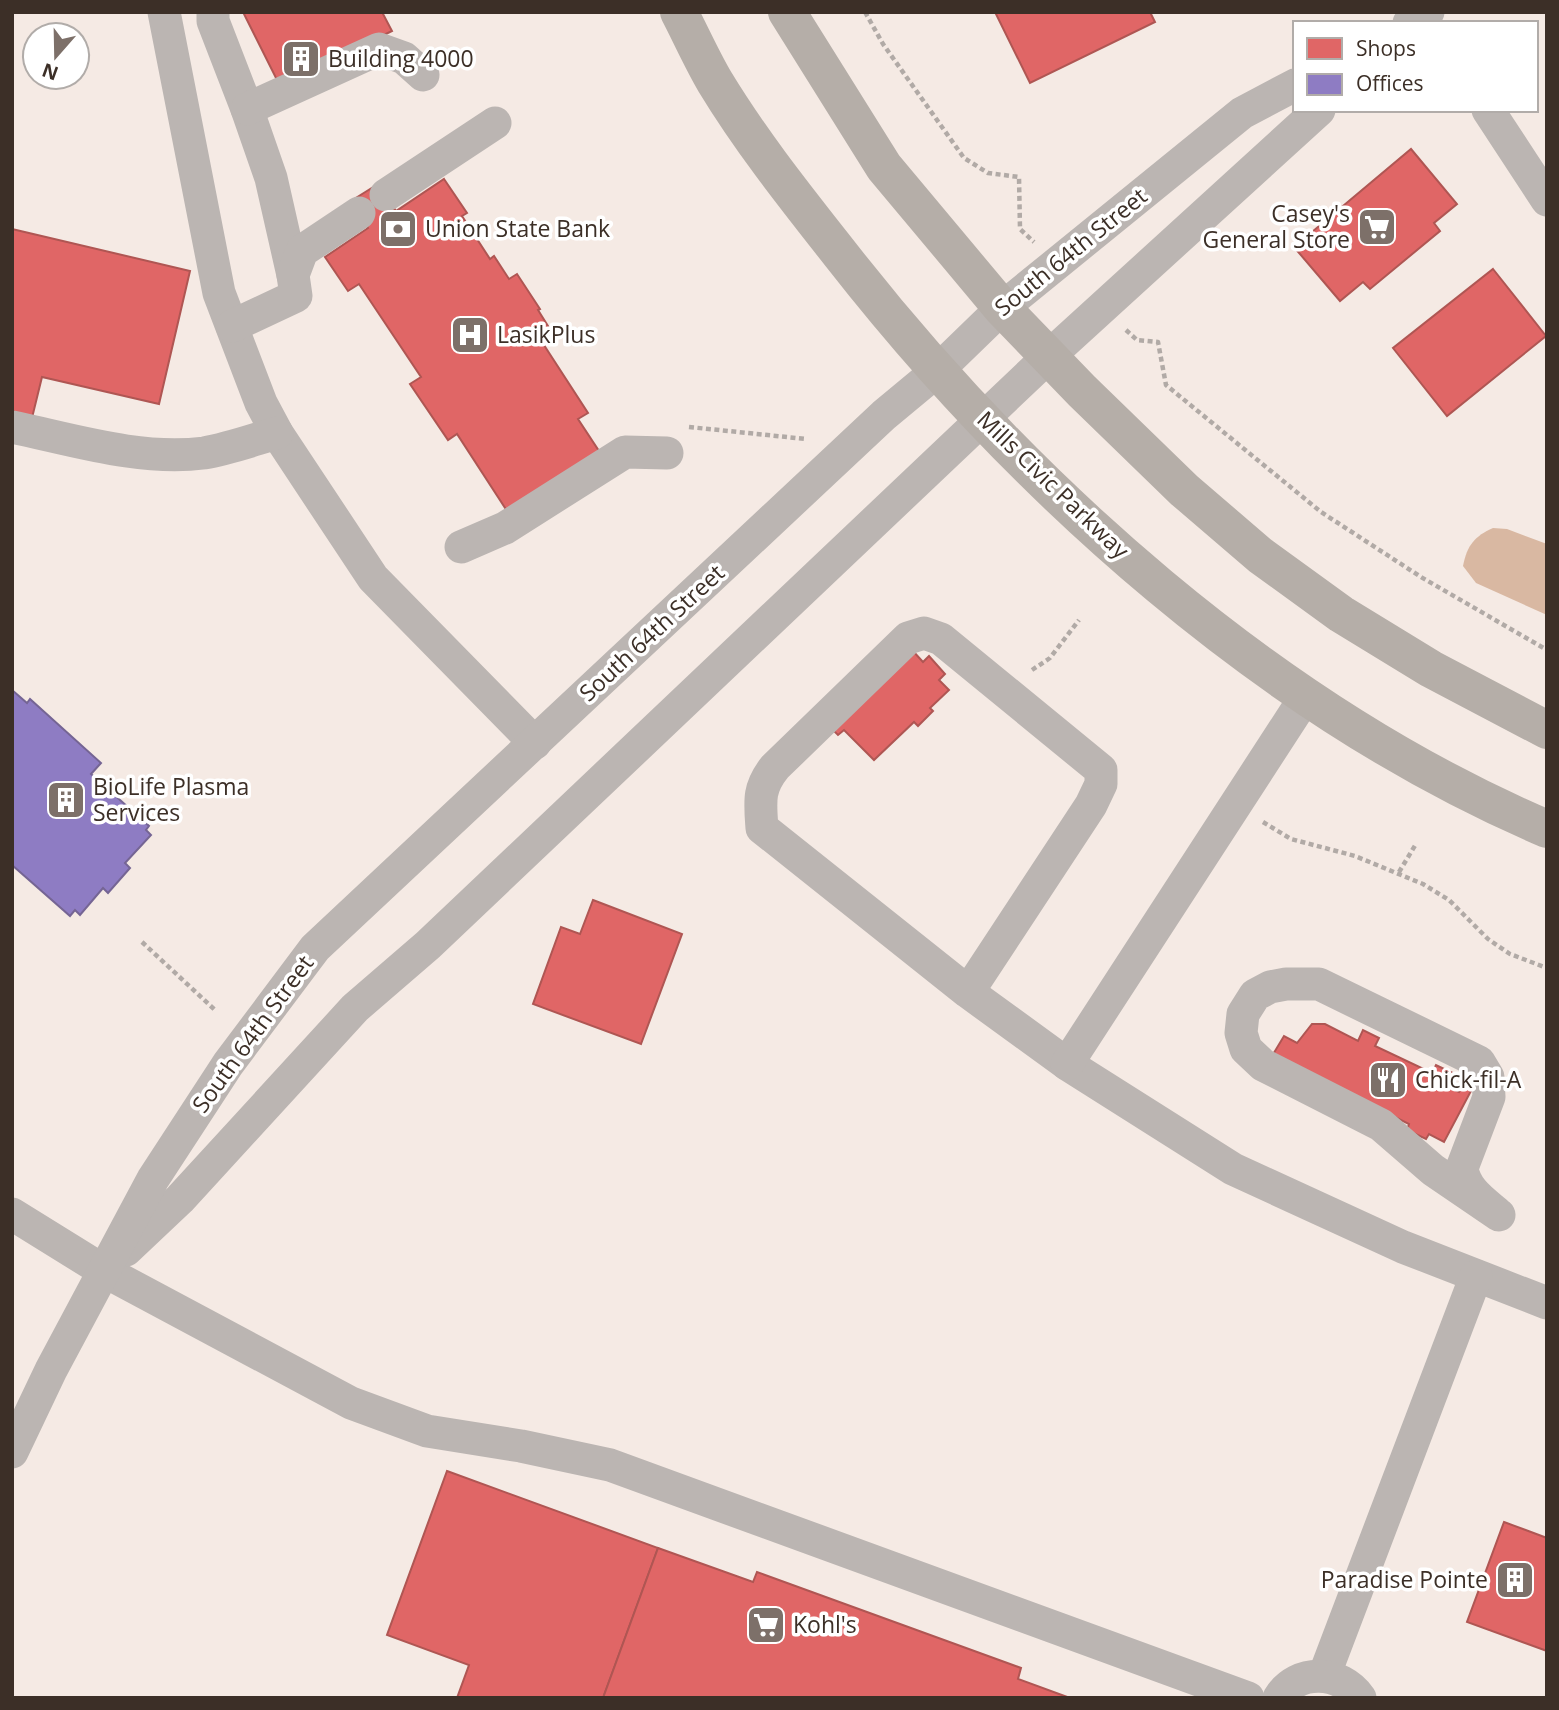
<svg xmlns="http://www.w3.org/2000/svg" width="1559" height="1710" viewBox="0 0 1559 1710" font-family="'Open Sans',sans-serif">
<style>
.water{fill:#d9b8a2}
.shops{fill:#e06666;stroke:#af5653;stroke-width:2}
.offices{fill:#8e7cc3;stroke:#756594;stroke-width:2}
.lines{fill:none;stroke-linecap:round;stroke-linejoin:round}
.path{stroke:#b1aaa6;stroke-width:4.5;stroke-dasharray:5 3.5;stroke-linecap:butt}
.minor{stroke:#bbb5b2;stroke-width:33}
.major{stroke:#b5aea8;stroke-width:38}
.labels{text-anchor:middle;stroke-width:7;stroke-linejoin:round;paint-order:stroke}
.poi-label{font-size:23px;fill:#3c2f27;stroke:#fff;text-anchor:start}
.street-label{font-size:23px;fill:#3c2f27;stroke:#fff}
</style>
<rect width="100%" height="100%" fill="#f5eae4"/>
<path class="water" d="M1493,528L1507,529L1547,544V615L1476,583L1463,566C1467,545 1475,536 1493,528Z"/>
<g class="shops">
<path d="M243,12H382L392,31L280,86Z"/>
<path d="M995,12H1150L1155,22L1030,83Z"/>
<path d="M1411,149L1457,204L1434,223L1440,231L1370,289L1363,282L1340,301L1294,247Z"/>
<path d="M444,179L467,213L462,216L490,259L494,256L509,279L517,274L540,309L538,310L553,334L542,342L588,413L578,419L601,454L509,514L457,434L448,440L410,384L421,377L359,284L348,291L325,257L368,228L351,201L378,184L396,211Z"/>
<path d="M12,229L190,271L159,404L42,377L31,422L12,410Z"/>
<path d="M1493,269L1546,336L1447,416L1393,348Z"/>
<path d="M912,650L923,662L929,656L945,674L939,680L949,690L930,708L933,711L918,726L914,722L874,760L844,730L838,735L830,727Z"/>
<path d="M593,900L682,934L641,1044L533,1004L561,927L580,934Z"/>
<path d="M1312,1024H1325L1358,1041L1363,1030L1379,1038L1375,1046L1432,1073L1436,1065L1457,1075L1450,1088L1459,1092L1463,1085L1472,1089L1444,1142L1429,1134L1426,1139L1407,1130L1409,1124L1272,1056L1284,1036L1297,1043Z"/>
<path d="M447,1471L658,1548L603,1698H457L469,1665L387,1635Z"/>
<path d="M1504,1522L1547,1538V1651L1467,1622Z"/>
<path d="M658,1548L753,1582L757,1572L1021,1668L1018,1679L1070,1698H603Z"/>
</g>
<path class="offices" d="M12,690L27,703L30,699L101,763L91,774L149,826L146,830L151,835L125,863L130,868L108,893L103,888L80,915L75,910L70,916L12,865Z"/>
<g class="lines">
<g class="path">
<path d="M865,12L883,44L964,158L988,173L1019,177L1020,229L1034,242"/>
<path d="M1126,330L1137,340L1158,342L1166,385L1321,512L1421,577L1547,650"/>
<path d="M689,427L806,439"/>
<path d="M1032,670L1050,658L1079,620"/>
<path d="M1263,822L1291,839L1355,856L1423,884L1449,900L1488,939L1510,954L1547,968"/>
<path d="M1399,872L1416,844"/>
<path d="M142,942L215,1010"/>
</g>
<g class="minor">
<path d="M164,12L219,293L261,403L277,433L373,578L535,743"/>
<path d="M213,12V21L247,109L271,178L293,275"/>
<path d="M1409,23L1428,12"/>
<path d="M247,109L379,49L404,58L423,75"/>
<path d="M1488,110L1547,200"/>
<path d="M386,195L495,123"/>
<path d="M232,326L296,296L293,275L302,251L359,213"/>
<path d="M12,427C74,440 140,461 204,453C228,449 253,440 277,433"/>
<path d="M461,547L505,528L625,452L667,453"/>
<path d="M1286,984H1319L1479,1062L1488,1077L1489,1097L1462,1168C1465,1190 1483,1201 1499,1215L1433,1170L1381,1125L1263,1065L1246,1049L1241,1033L1243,1014L1255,995L1270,987Z"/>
<path d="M968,992L1091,805L1101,784V770L941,639L924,633L908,638L775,767C758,788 760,801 762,828L968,992L1067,1064L1233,1169L1403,1247L1547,1303"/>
<path d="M1067,1064L1306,696"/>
<path d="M12,1214L104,1271L351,1403L427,1431L521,1446L610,1465L1248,1698"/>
<path d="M126,1250L180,1199L355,1008L428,945L1048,357L1319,110"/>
<path d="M12,1452L51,1370L153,1179L228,1064L315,948L884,415L937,371L1002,308L1242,113L1295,85"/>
<path d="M1324,1676L1476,1276"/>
<path d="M1279,1698C1297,1668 1341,1670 1360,1698"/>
</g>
<g class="major">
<path d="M679,12C691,35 702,60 715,82C752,143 797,199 841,255C1024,489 1271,711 1547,829"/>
<path d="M787,12L884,167L1002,308L1082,391L1184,490L1261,556L1341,614L1431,669L1547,730"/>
</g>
</g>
<defs>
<symbol id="building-square" viewBox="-11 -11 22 22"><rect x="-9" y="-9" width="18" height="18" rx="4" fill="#7d7069" stroke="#fff"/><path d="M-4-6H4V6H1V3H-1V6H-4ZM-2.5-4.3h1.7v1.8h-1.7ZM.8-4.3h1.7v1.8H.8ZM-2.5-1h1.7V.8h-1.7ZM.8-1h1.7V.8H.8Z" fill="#fff"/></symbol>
<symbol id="supermarket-square" viewBox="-11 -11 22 22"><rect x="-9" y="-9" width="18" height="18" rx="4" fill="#7d7069" stroke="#fff"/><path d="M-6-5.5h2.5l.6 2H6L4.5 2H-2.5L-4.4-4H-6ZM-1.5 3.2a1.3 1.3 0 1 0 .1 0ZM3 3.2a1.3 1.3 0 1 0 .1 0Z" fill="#fff"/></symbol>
<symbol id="bank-square" viewBox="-11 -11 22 22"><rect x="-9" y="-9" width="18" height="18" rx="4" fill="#7d7069" stroke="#fff"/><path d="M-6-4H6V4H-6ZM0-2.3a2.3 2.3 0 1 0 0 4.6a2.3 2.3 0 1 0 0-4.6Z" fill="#fff"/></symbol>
<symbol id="hospital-square" viewBox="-11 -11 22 22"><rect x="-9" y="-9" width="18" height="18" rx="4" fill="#7d7069" stroke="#fff"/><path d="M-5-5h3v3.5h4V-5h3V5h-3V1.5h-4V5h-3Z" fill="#fff"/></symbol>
<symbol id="restaurant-square" viewBox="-11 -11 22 22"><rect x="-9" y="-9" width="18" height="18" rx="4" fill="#7d7069" stroke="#fff"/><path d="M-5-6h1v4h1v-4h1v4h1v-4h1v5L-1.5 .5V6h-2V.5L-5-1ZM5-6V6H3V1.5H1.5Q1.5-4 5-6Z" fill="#fff"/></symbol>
</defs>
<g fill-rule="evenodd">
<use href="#building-square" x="279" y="37" width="44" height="44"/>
<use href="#supermarket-square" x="1355" y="205" width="44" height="44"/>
<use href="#bank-square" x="376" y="207" width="44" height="44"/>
<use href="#hospital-square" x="448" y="313" width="44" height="44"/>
<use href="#building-square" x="44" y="778" width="44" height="44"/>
<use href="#restaurant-square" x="1366" y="1058" width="44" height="44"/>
<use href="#building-square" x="1493" y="1558" width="44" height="44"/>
<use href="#supermarket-square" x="744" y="1603" width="44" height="44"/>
</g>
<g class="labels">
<g class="poi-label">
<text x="328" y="67">Building 4000</text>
<text x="1350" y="222" text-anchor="end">Casey's<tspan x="1350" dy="26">General Store</tspan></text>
<text x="425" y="237">Union State Bank</text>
<text x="497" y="343">LasikPlus</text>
<text x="93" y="795">BioLife Plasma<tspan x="93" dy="26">Services</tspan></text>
<text x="1415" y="1088">Chick-fil-A</text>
<text x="1488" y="1588" text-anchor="end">Paradise Pointe</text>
<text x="793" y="1633">Kohl's</text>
</g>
<g class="street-label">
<text transform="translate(1071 252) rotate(-39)" y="8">South 64th Street</text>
<text transform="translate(1053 485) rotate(44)" y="8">Mills Civic Parkway</text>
<text transform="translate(652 633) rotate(-43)" y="8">South 64th Street</text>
<text transform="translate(253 1034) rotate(-54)" y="8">South 64th Street</text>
</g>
</g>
<rect width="1559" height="1710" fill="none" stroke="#3c2f27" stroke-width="28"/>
<rect x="1293" y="21" width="245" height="91" fill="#ffffff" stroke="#b1aca9" stroke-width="2"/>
<rect x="1307" y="38" width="35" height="21" fill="#e06666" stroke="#b1aca9" stroke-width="2"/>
<text x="1356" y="56" font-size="21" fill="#3c2f27">Shops</text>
<rect x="1307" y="74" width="35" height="21" fill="#8e7cc3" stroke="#b1aca9" stroke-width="2"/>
<text x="1356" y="91" font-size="21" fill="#3c2f27">Offices</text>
<g transform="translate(56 56) rotate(200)"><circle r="33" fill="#ffffff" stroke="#b1aca9" stroke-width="2"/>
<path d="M0-5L12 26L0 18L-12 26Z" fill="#7d7069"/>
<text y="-10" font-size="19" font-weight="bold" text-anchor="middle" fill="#3c2f27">N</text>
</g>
</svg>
